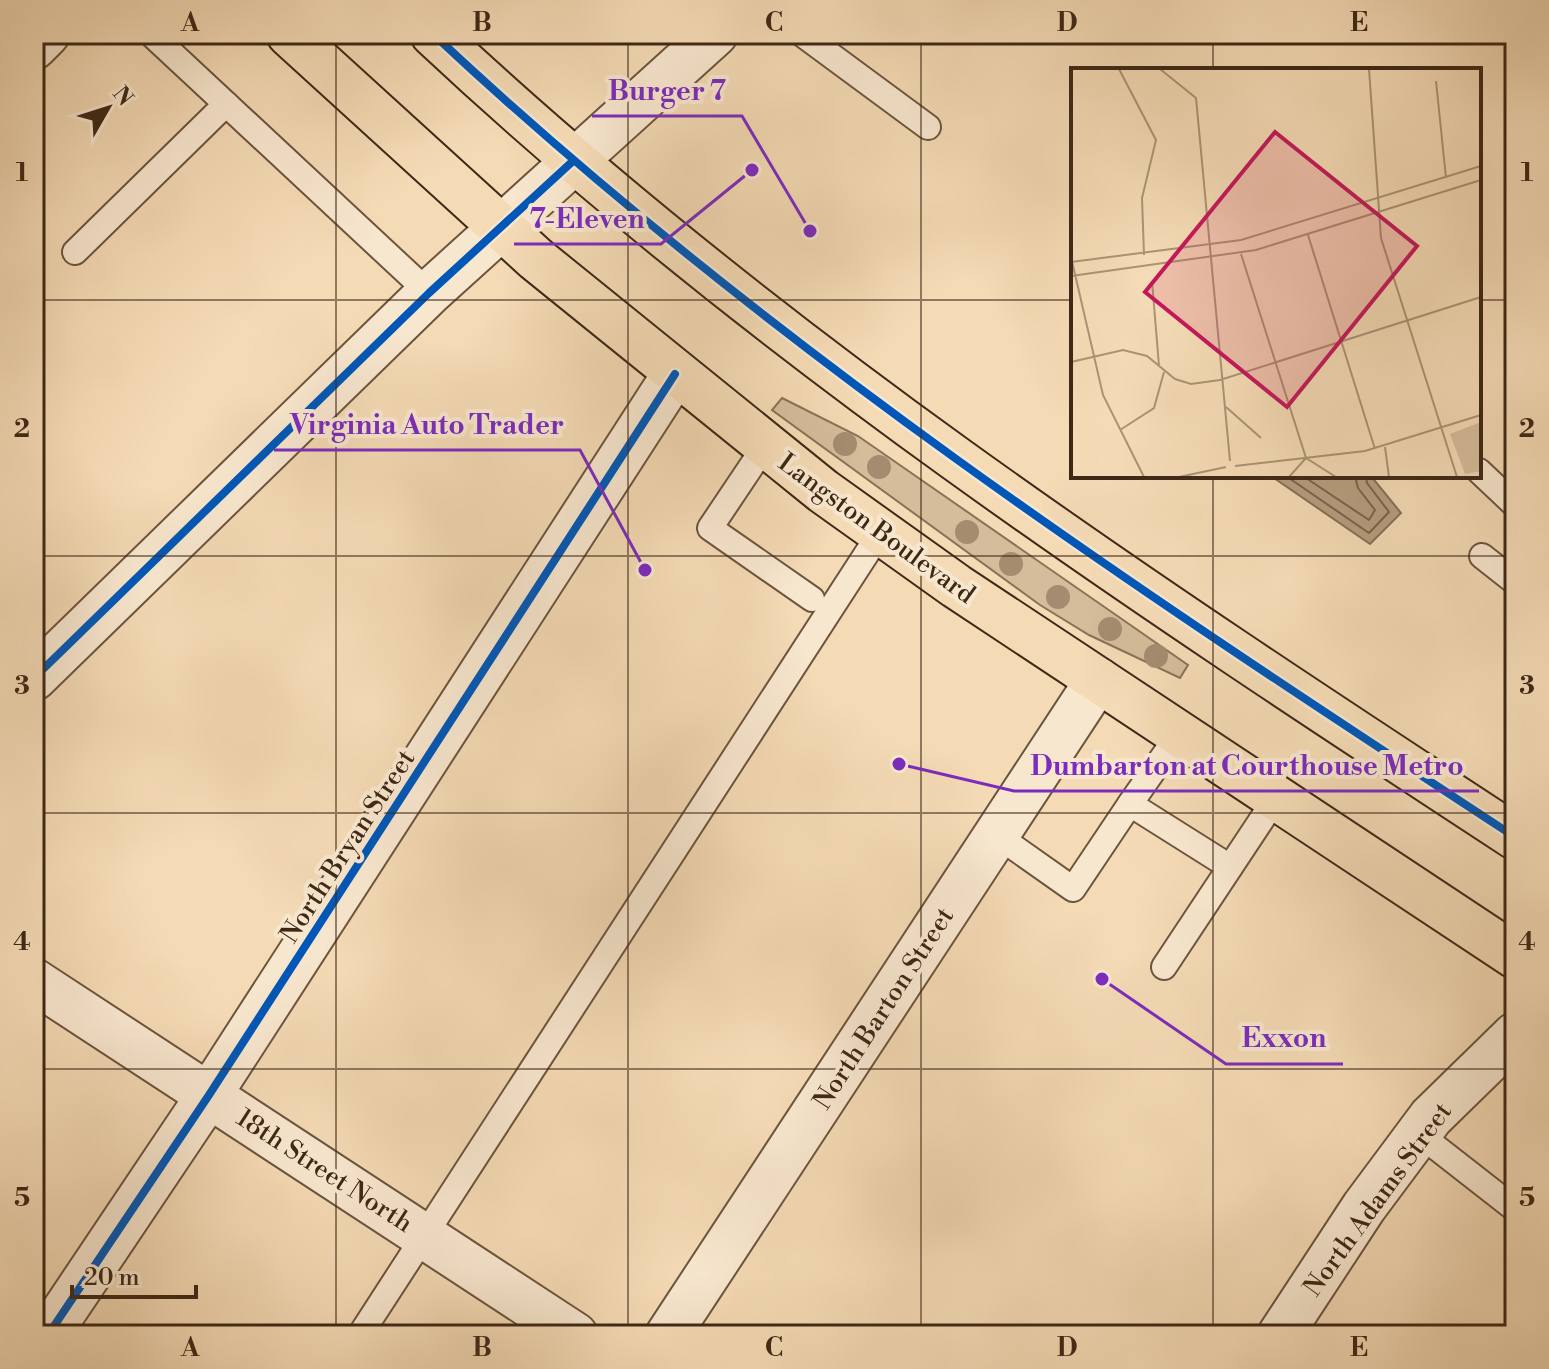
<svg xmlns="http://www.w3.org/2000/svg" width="1549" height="1369" viewBox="0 0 1549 1369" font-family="'Libre Bodoni',serif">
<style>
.green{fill:#d5bc9a;stroke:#8a7258;stroke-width:2}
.water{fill:#b69d7f;stroke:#866e55;stroke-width:2}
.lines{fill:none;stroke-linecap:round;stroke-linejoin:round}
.shore{stroke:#7a624a;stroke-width:2}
.lane-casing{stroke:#6c543e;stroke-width:28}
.street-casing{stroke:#6c543e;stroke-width:48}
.primary-casing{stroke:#3e2816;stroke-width:48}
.lane{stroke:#f8e7cf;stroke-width:24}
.street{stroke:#f8e7cf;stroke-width:44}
.primary{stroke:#f4dab5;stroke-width:44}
.cycleway-casing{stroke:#f8e7cf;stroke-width:13}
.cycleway{stroke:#0057b8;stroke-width:8}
.tree{fill:#a58c70}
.grid{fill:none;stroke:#3e2816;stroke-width:2;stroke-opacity:0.55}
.labels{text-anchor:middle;stroke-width:8;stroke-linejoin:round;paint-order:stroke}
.street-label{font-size:26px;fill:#3e2816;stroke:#f8e7cf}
.inset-road{fill:none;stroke:#ab9375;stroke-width:2}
.view{fill:#c2185b;fill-opacity:0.15;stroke:#c2185b;stroke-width:4}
.inset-edge{fill:none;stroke:#3e2816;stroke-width:4}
.leader{fill:none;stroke:#7b2cbf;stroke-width:3}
.callout-dot{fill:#7b2cbf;stroke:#f8e7cf;stroke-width:3}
.callout-label{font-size:28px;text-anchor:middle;font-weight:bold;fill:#7b2cbf;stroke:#f8e7cf;stroke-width:8;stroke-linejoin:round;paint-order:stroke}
.neatline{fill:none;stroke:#3e2816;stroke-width:3}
.grid-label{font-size:26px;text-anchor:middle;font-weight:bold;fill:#3e2816}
</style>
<rect width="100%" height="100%" fill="#f4dab5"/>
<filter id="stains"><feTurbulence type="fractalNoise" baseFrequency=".0025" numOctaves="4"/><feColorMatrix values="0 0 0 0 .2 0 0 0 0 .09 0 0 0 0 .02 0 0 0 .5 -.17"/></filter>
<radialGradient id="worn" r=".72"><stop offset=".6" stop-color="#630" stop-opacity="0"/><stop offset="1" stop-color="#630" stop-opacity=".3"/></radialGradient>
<path class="green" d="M782,398L858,436L1188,665L1180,678L1089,635L1040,605L772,410Z"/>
<path class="water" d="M1271,476H1371L1401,513L1370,544Z"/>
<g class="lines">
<g class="shore">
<path d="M1286,476L1369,533L1389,512L1367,483L1366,476"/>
<path d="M1303,476L1369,520L1375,510L1358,488L1355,476"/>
</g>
<defs>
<g id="lane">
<path d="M151,34L429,293"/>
<path d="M802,34L928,127"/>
<path d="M75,252L226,104"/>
<path d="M765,446L710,528L812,599"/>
<path d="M1479,471L1515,505"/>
<path d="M1482,556L1515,582"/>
<path d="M1179,734L1130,804L1230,867"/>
<path d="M995,834L1073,889L1130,804"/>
<path d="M1164,967L1276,798"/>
<path d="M1419,1134L1515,1209"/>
<path d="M360,1335L880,533"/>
</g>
<g id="street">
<path d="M34,47L47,34"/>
<path d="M34,678L429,293L715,34"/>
<path d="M34,981L575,1335"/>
<path d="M48,1335L209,1095L675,374"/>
<path d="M668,1335L1098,680"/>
<path d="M1280,1335L1364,1207L1431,1117L1515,1035"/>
</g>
<g id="primary">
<path d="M289,34L536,259L823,491L956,586L1515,956"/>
<path d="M433,34C765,345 1136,589 1515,837"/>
</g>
</defs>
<use href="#lane" class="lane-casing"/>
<use href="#street" class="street-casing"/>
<use href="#primary" class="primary-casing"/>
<use href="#lane" class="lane"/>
<use href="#street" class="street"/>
<use href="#primary" class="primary"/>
<defs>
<g id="cycleway">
<path d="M433,34C765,345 1136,589 1515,837"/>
<path d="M34,678L429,293L573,161"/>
<path d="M48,1335L209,1095L675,374"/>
</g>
</defs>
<use href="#cycleway" class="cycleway-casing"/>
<use href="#cycleway" class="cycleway"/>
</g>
<g class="tree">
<circle cx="845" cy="444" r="12"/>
<circle cx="879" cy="467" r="12"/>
<circle cx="967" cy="532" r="12"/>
<circle cx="1011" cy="564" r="12"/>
<circle cx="1058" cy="597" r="12"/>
<circle cx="1110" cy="629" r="12"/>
<circle cx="1156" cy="656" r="12"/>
</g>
<path class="grid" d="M336,34V1335M628,34V1335M921,34V1335M1213,34V70M34,300H1073M1479,300H1515M1213,476V1335M34,556H1515M34,813H1515M34,1069H1515"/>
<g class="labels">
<g class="street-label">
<text transform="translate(877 528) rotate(36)" y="9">Langston Boulevard</text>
<text transform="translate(347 846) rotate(-57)" y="9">North Bryan Street</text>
<text transform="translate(883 1008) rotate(-57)" y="9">North Barton Street</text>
<text transform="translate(325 1170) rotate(33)" y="9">18th Street North</text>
<text transform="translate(1377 1199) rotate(-54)" y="9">North Adams Street</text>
</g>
</g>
<g transform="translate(1071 68)">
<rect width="410" height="410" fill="#f4dab5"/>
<path d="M410,354V403L394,406L379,366Z" fill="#d5bc9a"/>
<path class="inset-road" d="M48,1L85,72L71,130L73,187M89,1L125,30L159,393M298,1L310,170L386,409M365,13L375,110M237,167L304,381M170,186L235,390L218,409M0,189L32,327L73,409M0,194L170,172L410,98M0,208L185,182L410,112M81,213L88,298M0,294L52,282L76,288L104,311L120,316L149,312L410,229M155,339L190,370M49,362L83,340L93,304M314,379L318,409M235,390L265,409M164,398L294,383L410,347M108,409L155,399"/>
<path class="view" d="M204,64L346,178L216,339L74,224Z"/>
<rect width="410" height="410" class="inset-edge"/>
</g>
<path class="leader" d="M810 231L742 116H592M752 170L661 244H514M645 570L580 450H274M899 764L1014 791H1479M1102 979L1226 1064H1343"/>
<g class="callout-dot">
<circle cx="810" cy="231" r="8"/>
<circle cx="752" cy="170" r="8"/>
<circle cx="645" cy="570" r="8"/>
<circle cx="899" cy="764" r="8"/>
<circle cx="1102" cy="979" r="8"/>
</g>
<g class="callout-label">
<text x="667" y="100">Burger 7</text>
<text x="587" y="228">7-Eleven</text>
<text x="427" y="434">Virginia Auto Trader</text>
<text x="1247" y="775">Dumbarton at Courthouse Metro</text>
<text x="1284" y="1047">Exxon</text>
</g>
<rect width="1549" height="1369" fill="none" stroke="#f4dab5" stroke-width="88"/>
<g transform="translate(108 108) rotate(51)" stroke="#f8e7cf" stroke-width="6" paint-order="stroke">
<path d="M0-6L14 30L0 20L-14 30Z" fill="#3e2816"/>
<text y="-12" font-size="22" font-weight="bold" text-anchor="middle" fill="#3e2816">N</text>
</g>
<path d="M72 1285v12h124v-12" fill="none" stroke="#3e2816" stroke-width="4"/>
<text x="84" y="1285" font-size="24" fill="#3e2816" stroke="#f8e7cf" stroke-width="6" paint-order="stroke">20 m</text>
<rect x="44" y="44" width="1461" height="1281" class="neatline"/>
<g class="grid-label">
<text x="190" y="31">A</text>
<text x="482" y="31">B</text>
<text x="774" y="31">C</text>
<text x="1067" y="31">D</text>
<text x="1359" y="31">E</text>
<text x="22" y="181">1</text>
<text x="1527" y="181">1</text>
<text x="22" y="437">2</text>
<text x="1527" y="437">2</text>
<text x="22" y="694">3</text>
<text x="1527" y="694">3</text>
<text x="22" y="950">4</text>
<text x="1527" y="950">4</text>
<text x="22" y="1206">5</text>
<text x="1527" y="1206">5</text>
<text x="190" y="1356">A</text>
<text x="482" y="1356">B</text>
<text x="774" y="1356">C</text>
<text x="1067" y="1356">D</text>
<text x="1359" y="1356">E</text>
</g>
<rect width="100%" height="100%" filter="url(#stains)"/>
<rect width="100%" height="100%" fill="url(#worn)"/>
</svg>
